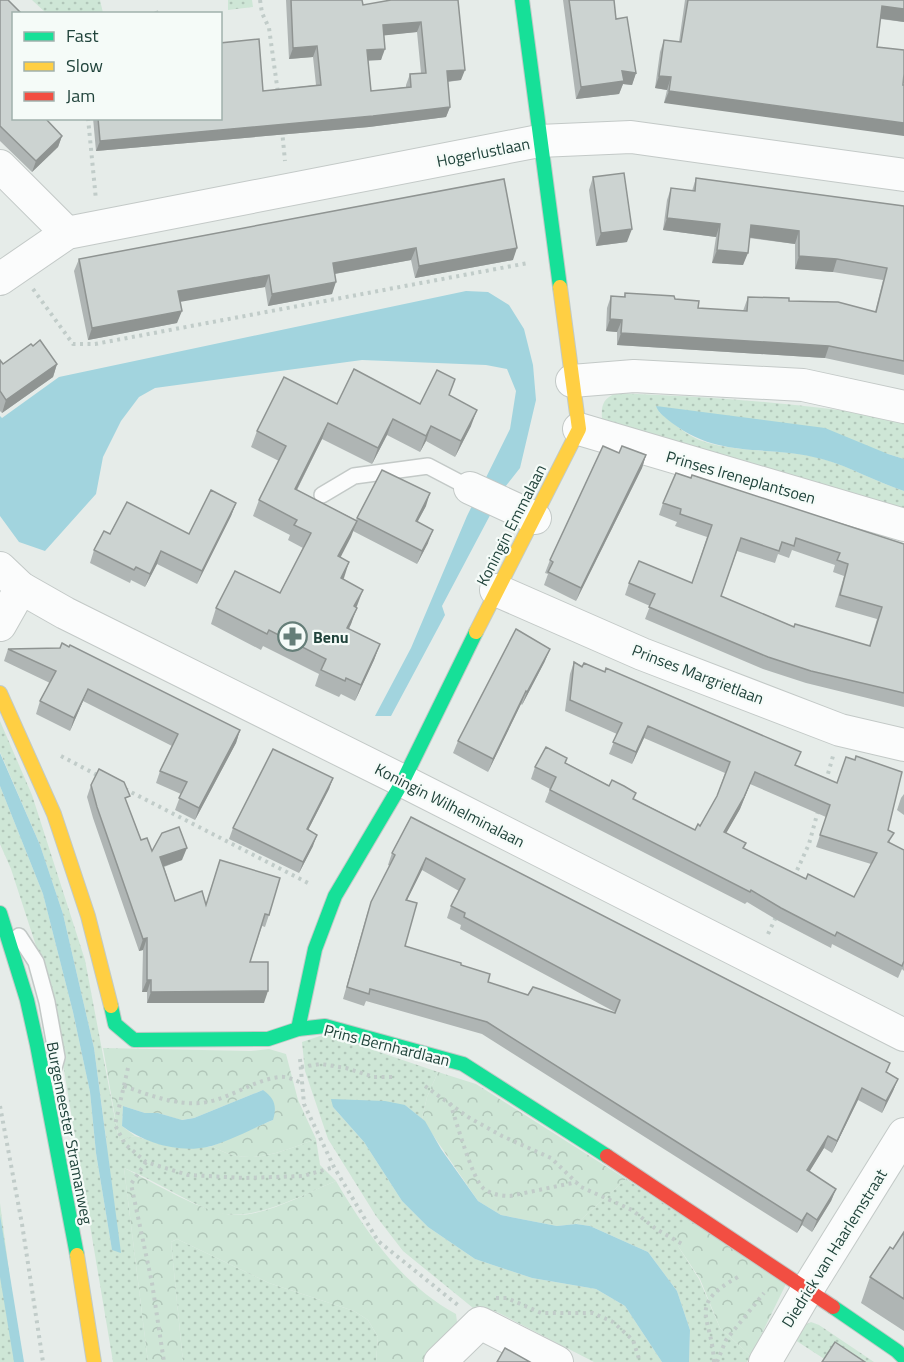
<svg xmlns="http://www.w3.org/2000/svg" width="904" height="1362" viewBox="0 0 904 1362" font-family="'Titillium Web',sans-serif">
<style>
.green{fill:url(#green-dots)}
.forest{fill:url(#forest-crowns)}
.water{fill:#a2d4de}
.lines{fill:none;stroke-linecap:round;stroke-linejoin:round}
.lane-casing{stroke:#c3c9c7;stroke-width:18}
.street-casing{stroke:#c3c9c7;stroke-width:34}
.fast-casing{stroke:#c1cac7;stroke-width:16}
.slow-casing{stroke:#c1cac7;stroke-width:16}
.jam-casing{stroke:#c1cac7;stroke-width:16}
.path{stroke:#c1ccc9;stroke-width:4;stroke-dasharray:3 4.5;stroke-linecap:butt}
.lane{stroke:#fbfcfc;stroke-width:15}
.street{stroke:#fbfcfc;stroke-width:32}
.fast{stroke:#16e098;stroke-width:14}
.slow{stroke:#ffcf43;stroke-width:14}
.jam{stroke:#f24e42;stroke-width:14}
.wall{fill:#afb5b4;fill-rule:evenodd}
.shaded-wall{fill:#8f9492}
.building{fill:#ccd3d1;stroke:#8f9492;stroke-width:1.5;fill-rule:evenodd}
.labels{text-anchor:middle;stroke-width:4.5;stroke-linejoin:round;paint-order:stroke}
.street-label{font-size:16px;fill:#20433b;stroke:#f5fbf8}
.poi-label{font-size:16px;font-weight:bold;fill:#20433b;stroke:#f5fbf8;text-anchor:start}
</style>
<defs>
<pattern id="green-dots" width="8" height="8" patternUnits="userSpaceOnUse" patternTransform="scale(1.5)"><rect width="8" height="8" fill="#cee6d6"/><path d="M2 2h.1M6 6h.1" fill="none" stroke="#b1c6b9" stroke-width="1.8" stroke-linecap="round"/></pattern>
<pattern id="forest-crowns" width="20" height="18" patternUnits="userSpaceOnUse" patternTransform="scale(1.5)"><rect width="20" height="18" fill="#cee6d6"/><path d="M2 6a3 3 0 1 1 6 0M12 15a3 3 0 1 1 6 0" fill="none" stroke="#b1c6b9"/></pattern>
</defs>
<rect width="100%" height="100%" fill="#e6ece9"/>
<g class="green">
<path d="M32,0H100L103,13H46Z"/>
<path d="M228,0H252L253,7L228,10Z"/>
<path d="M616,393C713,397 809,403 904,420V459L888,454L659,412C673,423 688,437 705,442C744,454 784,448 823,459C851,467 876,482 904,491V515L602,419C601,405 603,399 616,393Z"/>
<path d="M0,721L32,795L85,960L119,1140L135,1136L167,1146L208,1147L212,1146C248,1168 280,1152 316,1139L320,1165L336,1181C302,1195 249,1225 212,1211C182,1199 154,1180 124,1168L148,1362H113L57,1029L37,949L11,869L0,844V786L43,894L73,1012L90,1092L96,1153L112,1250L106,1138L94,1048L63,914L40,845L0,752Z"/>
<path d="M326,1034L438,1072L427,1097L422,1119L405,1105L333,1107L364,1142L402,1201L428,1227L475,1259L532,1278L596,1289L625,1306L662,1362H594L495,1311L478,1312L403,1251L376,1216L328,1139L305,1071L302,1042Z"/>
<path d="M626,1179L686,1218L678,1246L699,1279L720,1328L751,1356L747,1362H689L690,1330L677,1291L648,1252L590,1226L576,1224Z"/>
<path d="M0,1203L21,1362H0Z"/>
<path d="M177,1239L269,1283L354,1311L368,1320L378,1337L376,1362H183L171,1242Z"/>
<path d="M811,1322L819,1325L874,1362H829L795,1340L803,1326Z"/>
</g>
<g class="forest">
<path d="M103,1048L251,1051L269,1049L286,1054L298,1100L316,1139C280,1152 248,1168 212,1146L273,1120L263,1090L194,1118L181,1120L158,1113H145L123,1106L122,1126L135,1136L119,1140Z"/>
<path d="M438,1072L476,1084L626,1179L576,1224L557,1226L501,1215L478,1201L422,1119L427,1097Z"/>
<path d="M124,1168C153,1182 204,1214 235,1215C267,1216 306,1193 336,1181C366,1232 402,1285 456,1314L458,1330L432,1362H376L378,1337L368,1320L354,1311L269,1283L177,1239L171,1242L183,1362H148Z"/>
<path d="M686,1218L786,1284L751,1356L720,1328L700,1279L678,1246L676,1231Z"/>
</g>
<g class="water">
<path d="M466,291L488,292L509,305L524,329L533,365L536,400L520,468L505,487L442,606L445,615L391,716H375L411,648L467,516L510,429L516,391L507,369L486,365L362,360L155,388L139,397L121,421L103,457L96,494L45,551L19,542L0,516V416L2,418L59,377Z"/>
<path d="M656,406L825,428L888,454L904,459V491C876,482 851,467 822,459C768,444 721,460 672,423C665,417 659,414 656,406Z"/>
<path d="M0,753L40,845L63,914L94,1048L121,1253L112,1250L96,1153L90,1092L73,1012L43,894L0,786Z"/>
<path d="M263,1090C275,1099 277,1106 273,1120C253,1128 226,1143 207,1147C178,1153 145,1143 122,1126L123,1106L145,1113H158L182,1120L194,1118Z"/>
<path d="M331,1099L385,1101L405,1105L425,1121L441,1149L478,1201L501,1215L557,1226L576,1224L590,1226L648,1252L677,1291L690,1330L689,1362H662L625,1306L596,1289L532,1278L475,1259L428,1227L402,1201L364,1142L333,1107Z"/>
<path d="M0,1215L24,1362H14L0,1277Z"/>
</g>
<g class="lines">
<defs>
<g id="lane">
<path d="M322,495L354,476L428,466L470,488"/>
<path d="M19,936L36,962L47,1002L57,1057L52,1075"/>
</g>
<g id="street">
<path d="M0,166L67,233"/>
<path d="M0,279L67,233L539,141L631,137L904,175"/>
<path d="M572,381L634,376L803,385L904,407"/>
<path d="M579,429L904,525"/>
<path d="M470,488L535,518"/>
<path d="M0,568L21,588L65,613L403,781L904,1035"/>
<path d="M496,590L642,654L840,730L904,745"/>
<path d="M0,625L21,588"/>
<path d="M440,1362L480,1323L557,1362"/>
<path d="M765,1362L807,1290L904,1134"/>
</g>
<g id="fast">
<path d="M522,0L560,287"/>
<path d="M0,913L27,1000L37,1045L77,1255"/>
<path d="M111,1006L115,1024L134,1040L268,1039L298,1029L325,1026L463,1064L607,1156"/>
<path d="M298,1029L315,949L335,896L403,781L476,632"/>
<path d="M833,1307L897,1351L904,1358"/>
</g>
<g id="slow">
<path d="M476,632L579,429L560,287"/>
<path d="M0,693L54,814L88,916L111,1006"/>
<path d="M77,1255L94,1362"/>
</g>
<path id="jam" d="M607,1156L833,1307"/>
</defs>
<use href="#lane" class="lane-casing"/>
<use href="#street" class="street-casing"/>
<use href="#fast" class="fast-casing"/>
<use href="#slow" class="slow-casing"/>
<use href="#jam" class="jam-casing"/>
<g class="path">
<path d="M260,0L262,13L269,28L278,93"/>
<path d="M156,11L157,14"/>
<path d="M88,118L96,200"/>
<path d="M282,130L285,161"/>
<path d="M33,289L73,344H95L528,263"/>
<path d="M61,756L99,776"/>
<path d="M826,781L833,756"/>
<path d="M125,789L310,884"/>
<path d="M794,877L809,844L818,811"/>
<path d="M768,934L776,917"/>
<path d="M300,1059L304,1104L334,1167L378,1241L459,1306"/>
<path d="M301,1067L321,1064L346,1068L374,1077H394"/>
<path d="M128,1068L115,1125L125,1144L146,1162L188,1175L245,1178L303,1176L334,1167"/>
<path d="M124,1086C149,1095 174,1105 201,1103C229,1100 252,1080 280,1077C287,1076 296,1081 302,1083"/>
<path d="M425,1086L468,1117L502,1136L551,1158L581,1187L632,1210L656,1229L684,1245"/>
<path d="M450,1103C456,1120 472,1178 483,1188C490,1194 501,1196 510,1196L577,1182"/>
<path d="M0,1106L22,1224L43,1362"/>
<path d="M146,1162L131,1184L152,1283L164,1362"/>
<path d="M496,1298H507L541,1313H593L613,1322L633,1340L640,1362"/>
<path d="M714,1362C712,1316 686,1306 738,1277"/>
<path d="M717,1362L726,1340L764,1293"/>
</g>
<use href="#lane" class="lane"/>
<use href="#street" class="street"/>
<use href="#fast" class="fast"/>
<use href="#slow" class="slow"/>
<use href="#jam" class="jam"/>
</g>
<g class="wall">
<path d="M0,0L14,118L62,136L58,147L32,172L0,141Z"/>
<path d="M286,0H362L363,5L458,0L461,80L448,82L450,107L446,117L369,127L96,151L93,118H220L263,91L316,85L313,57L289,59ZM417,32L421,73L410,74L406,85V87L371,91L368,60H381L384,35Z"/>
<path d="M563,0H614L616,19L636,73L632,85L623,84L619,94L576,99Z"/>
<path d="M685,0H904V22L880,19L664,103L667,90L655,88L660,52L664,40L679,42Z"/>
<path d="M593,177L627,242L596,246L589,190Z"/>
<path d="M696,178L904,206V375L825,358L617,345V332L606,331L607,308L611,296L624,297L625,293L675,299L698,308L743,311L748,297L789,301L875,312L883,280L833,272L795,269V244L749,238L743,265L712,263L716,237L663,230L667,200L671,188L692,191Z"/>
<path d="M504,179L513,260L415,278L411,260L335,274L332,294L268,306L265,287L180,301L177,323L88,340L74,271L79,259Z"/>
<path d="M33,346L57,364L53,377L2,413L0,411V360L3,364Z"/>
<path d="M449,395L471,426L455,457L426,441L420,452L387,435L372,464L322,439L297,490L356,520L357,518L426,506L417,522L428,543L417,564L353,531L340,557L343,579L356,607L351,624L349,629L380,644L374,660L355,701L341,694L339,697L315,686L319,674L263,646L261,650L211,624L216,608L280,593L303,548L288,540L290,535L253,516L259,500L279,461L251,447L257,431L337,404H420Z"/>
<path d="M619,453L646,455L642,468L576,601L544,585L548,574L545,573L550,560Z"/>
<path d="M236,503L231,516L197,584L157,564L145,587L131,580L130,583L90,563L94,550L110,534H189Z"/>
<path d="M663,503L904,544V707L806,683L763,669L645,619L650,606L625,595L629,583H692L707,537L675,526L677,522L659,515ZM792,550L835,565L833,572L844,576L835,607L877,619L869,646L794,627L721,596L737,551L775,563L778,554L789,558Z"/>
<path d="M8,649L240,730L236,743L195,820L175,810L181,794L156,783L160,771L172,746L83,701L70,731L36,714L40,701L50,683L4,661Z"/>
<path d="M545,661L522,705L521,704L488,772L453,753L458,741Z"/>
<path d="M574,662L796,765L888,830L890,843L904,850V971L902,969L898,978L832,944L831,948L777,920L747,902L745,904L545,802L550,789L531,779L535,767L566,763L695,830L700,826L717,796L725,773L644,738L632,764L609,754L617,734L565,711L570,674ZM750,784L826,817L816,847L871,864L854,897L806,879L744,849L726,833L740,809Z"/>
<path d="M333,778L329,789L308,830L313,846L299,873L229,839L233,828Z"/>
<path d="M91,785L127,803L141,840L152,851L182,860L164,867L175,901L206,904L220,860L269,915L265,927L262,926L250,962L264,1003H147V992H142L143,950L139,951L93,818L87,797Z"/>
<path d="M904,794V815L897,810L901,798Z"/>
<path d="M411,817L898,1079L893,1091L882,1113L858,1100L832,1153L824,1148L809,1172L836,1189L831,1201L812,1232L802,1225L797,1233L482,1034L366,1001L364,1006L343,999L367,914L371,902L390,866L388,865L392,853ZM422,870L459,891L451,906L447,918L461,925L460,929L615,1012V1013L528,995L488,982L461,965L405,946L407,900Z"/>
<path d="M904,1232V1331L861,1303L870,1277L893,1249Z"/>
</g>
<g class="shaded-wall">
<path d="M882,6L904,9V22L877,18Z"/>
<path d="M421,22L417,32L379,36L383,25Z"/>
<path d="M317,46L313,57L289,59L293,48Z"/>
<path d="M385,49L381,60L363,61L367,50Z"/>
<path d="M465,70L461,80L443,82L447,71Z"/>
<path d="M622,71L636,73L632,85L623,84L619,94L576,99L581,87Z"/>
<path d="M659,76L671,77L667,90L655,88Z"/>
<path d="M669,91L904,123V136L664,103Z"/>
<path d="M450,107L446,117L369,127L96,151L100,141Z"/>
<path d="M62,136L58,147L32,172L36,161Z"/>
<path d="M667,218L720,224L716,237L663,230Z"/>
<path d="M751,225L799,231L795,244L746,237Z"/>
<path d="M632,229L627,242L596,246L601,233Z"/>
<path d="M416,248L411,260L328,275L333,263Z"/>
<path d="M517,248L513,260L415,278L419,266Z"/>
<path d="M717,250L748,253L743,265L712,263Z"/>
<path d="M799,256L837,259L833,272L795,269Z"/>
<path d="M269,275L265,287L174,303L178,291Z"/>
<path d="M336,282L332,294L268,306L272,294Z"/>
<path d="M182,311L177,323L88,340L92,328Z"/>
<path d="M610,319L622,320L617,332L606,331Z"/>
<path d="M621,333L829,346L825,358L617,345Z"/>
<path d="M57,364L53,377L2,413L6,400Z"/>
<path d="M477,410L471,426L455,457L461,441Z"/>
<path d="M393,419L387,435L372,464L378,448Z"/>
<path d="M328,423L322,439L289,505L295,489Z"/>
<path d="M431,426L426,441L420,452L426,436Z"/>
<path d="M646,455L642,468L576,601L581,588Z"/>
<path d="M430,493L426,506L411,534L416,521Z"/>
<path d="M236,503L231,516L197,584L202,571Z"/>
<path d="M357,521L351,537L333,572L338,556Z"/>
<path d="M433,530L428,543L417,564L422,551Z"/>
<path d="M161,551L157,564L145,587L150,574Z"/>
<path d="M349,562L344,578L335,594L341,578Z"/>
<path d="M363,590L357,606L348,622L354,606Z"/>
<path d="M357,608L351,624L341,644L347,628Z"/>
<path d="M380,644L374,660L355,701L361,685Z"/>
<path d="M550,649L545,661L522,705L527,692Z"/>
<path d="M88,689L83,701L70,731L74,718Z"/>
<path d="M526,691L521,704L488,772L493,759Z"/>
<path d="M648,726L644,738L632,764L636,752Z"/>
<path d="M240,730L236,743L195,820L199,808Z"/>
<path d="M755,772L740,809L720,844L724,832Z"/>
<path d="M333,778L329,789L303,840L307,829Z"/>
<path d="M317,835L313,846L299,873L303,862Z"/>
<path d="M187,848L182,860L156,869L160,857Z"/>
<path d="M426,858L422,870L401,912L406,900Z"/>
<path d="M147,938L143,950L139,951L143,939Z"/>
<path d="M147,980H151L147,992H142Z"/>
<path d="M268,991L264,1003H147L151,992Z"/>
<path d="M898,1079L893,1091L882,1113L886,1101Z"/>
<path d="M862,1088L858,1100L832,1153L837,1141Z"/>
<path d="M828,1136L824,1148L803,1182L807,1170Z"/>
<path d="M836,1189L831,1201L812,1232L817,1220Z"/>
<path d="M807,1213L802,1225L797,1233L802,1221Z"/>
</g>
<g class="building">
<path d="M0,0H8L22,14H14V118H45L62,136L36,161L0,126Z"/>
<path d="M291,0H362L363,5L391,0H458L465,70L447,71L450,107L373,116L100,141L98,118H220V43L259,39L263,91L321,85L317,46L293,48ZM421,22L426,73L410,74L411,87L371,91L367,50L385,49L383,25Z"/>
<path d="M569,0H614L616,19L627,17L636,73L622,71L624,81L581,87Z"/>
<path d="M688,0H904V9L882,6L877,47L904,50V74L903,85H904V123L669,91L671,77L659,76L664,40L681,42Z"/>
<path d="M624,173L632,229L601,233L593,177Z"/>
<path d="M696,178L904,206V361L829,346L621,333L622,320L610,319L611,296L625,297V293L674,296L675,299L699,301L698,308L747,311L748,297L789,298V301L838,302L876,312L887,268L837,259L799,256V231L751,225L748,253L717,250L720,224L667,218L671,188L695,191Z"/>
<path d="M504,179L517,248L419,266L416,248L378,255L333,263L336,282L272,294L269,275L178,291L182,311L92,328L79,259Z"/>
<path d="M40,340L57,364L6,400L0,391V360L3,364L31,344L33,346Z"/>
<path d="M354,369L420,404L437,370L455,379L449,395L477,410L461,441L431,426L426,436L393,419L378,448L328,423L295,489L357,521L338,556L349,562L341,578L363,590L354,606L357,608L347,628L380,644L361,685L346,678L345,681L321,670L326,659L269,630L267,634L216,608L235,571L280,593L311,533L294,525L297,520L259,500L286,446L257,431L284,377L337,404Z"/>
<path d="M603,446L619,453L622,446L646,455L581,588L548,572L553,562L550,560Z"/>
<path d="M382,470L430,493L416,521L433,530L422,551L357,518Z"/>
<path d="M676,473L691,478L692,475L904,544V693L811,671L768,657L649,607L655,594L629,583L639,561L692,583L712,525L680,514L681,509L663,503ZM741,538L779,551L782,542L794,546L796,538L840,553L837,560L848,564L840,595L882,607L870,646L795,624L794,627L721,596Z"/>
<path d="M211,490L236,503L202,571L161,551L150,574L136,567L134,570L94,550L104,531L110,534L127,502L189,534Z"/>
<path d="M516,629L550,649L527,692L526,691L493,759L458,741Z"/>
<path d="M62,643L69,647L70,645L240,730L199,808L179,798L187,782L160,771L178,734L88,689L74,718L40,701L56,671L8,649L60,648Z"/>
<path d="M574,662L582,667L584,663L605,672L606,668L801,752L795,765L837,783L846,757L855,760L856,756L902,772L888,830L894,833L888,842L904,850V961L902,966L837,932L835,936L781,908L751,890L750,892L550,790L556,777L535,767L546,747L567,758L565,763L609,786L612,780L624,786L636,793L633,799L695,830L698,824L700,826L717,796L730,762L648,726L636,752L613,742L622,723L570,700ZM755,772L830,805L820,835L877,853L854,897L808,874L806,879L743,848L746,843L724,832L744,797Z"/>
<path d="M273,749L333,778L307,829L317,835L303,862L233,828Z"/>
<path d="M99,769L124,782L130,796L125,798L141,840L147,838L152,851L162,833L179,827L187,848L160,857L175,901L202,891L206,905L220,860L280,878L269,915L265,914L250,962H268V991L151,992V980H147V938L143,939L97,807L91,785Z"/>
<path d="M411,817L890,1063L886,1072L898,1079L886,1101L862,1088L837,1141L828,1136L807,1170L836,1189L817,1220L807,1213L802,1221L487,1022L370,989L369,994L347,987L371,902L395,855L392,853ZM426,858L465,879L451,906L465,913L464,917L620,1000L615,1013L533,987L528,995L488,982L490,974L461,965V963L405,946L417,903L406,900Z"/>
<path d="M904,1232V1299L870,1277L890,1247L893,1249Z"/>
<path d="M835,1342L865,1362H822Z"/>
<path d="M505,1348L530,1362H497Z"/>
</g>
<defs>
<symbol id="pharmacy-ring" viewBox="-11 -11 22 22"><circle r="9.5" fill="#f5fbf8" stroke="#657e78" stroke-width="1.5"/><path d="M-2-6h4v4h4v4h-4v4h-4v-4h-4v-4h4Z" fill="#657e78"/></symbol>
</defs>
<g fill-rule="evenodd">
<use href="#pharmacy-ring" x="276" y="620" width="33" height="33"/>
</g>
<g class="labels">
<g class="street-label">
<text transform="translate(483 152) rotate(-11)" y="6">Hogerlustlaan</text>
<text transform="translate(741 477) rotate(16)" y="6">Prinses Ireneplantsoen</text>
<text transform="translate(511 525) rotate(-63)" y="6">Koningin Emmalaan</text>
<text transform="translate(698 674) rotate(21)" y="6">Prinses Margrietlaan</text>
<text transform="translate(450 805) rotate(27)" y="6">Koningin Wilhelminalaan</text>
<text transform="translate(387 1045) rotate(14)" y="6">Prins Bernhardlaan</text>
<text transform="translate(70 1133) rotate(79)" y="6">Burgemeester Stramanweg</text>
<text transform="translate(834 1248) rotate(-58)" y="6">Diedrick van Haarlemstraat</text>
</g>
<g class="poi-label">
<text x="313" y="643">Benu</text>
</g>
</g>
<rect x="12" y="12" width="210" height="108" fill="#f5fbf8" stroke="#a0b1ac" stroke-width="1.5"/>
<rect x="24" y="32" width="30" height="9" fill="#16e098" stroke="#a0b1ac" stroke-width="1.5"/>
<text x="66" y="42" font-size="18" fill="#20433b">Fast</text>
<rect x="24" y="62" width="30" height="9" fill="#ffcf43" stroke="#a0b1ac" stroke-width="1.5"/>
<text x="66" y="72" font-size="18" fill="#20433b">Slow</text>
<rect x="24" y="92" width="30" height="9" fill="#f24e42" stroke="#a0b1ac" stroke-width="1.5"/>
<text x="66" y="102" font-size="18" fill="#20433b">Jam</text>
</svg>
